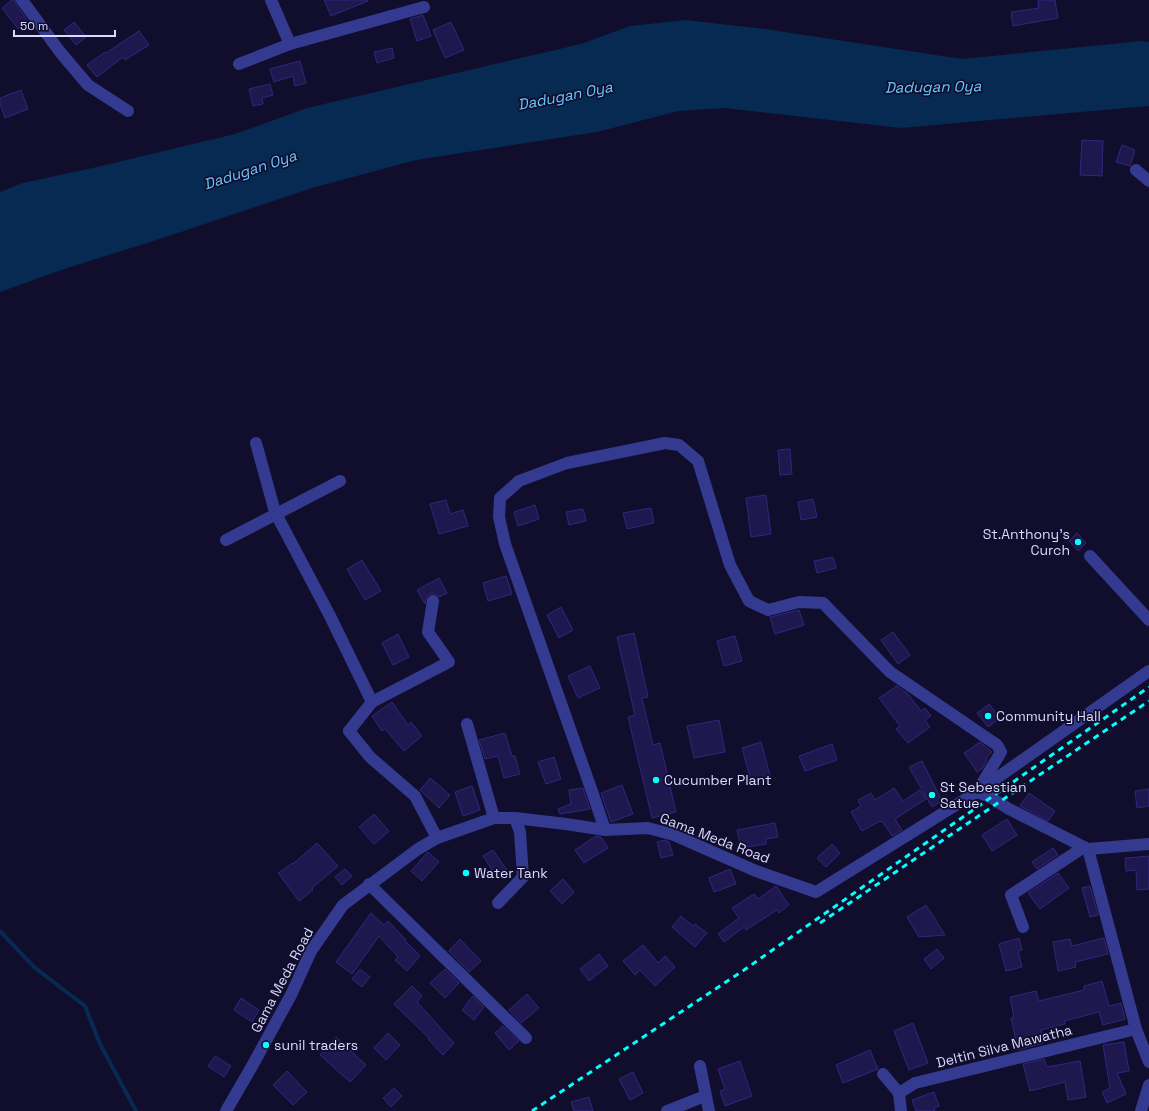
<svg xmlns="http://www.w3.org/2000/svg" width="1149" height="1111" viewBox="0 0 1149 1111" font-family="'Space Grotesk',sans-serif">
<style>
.water{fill:#072a52}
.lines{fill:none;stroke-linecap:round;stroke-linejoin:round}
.stream{stroke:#072a52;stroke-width:4}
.building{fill:#1e184f;stroke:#30277d}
.minor{stroke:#343a90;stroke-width:12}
.rail{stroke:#05ffff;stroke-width:3;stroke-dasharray:6 5;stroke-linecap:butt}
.poi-dot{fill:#05ffff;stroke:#100e2c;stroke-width:1.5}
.labels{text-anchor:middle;stroke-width:3.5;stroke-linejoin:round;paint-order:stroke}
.poi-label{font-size:14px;fill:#dad9ff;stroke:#100e2c;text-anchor:start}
.street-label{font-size:14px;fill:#dad9ff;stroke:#100e2c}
.water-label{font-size:15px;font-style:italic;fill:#67c8ff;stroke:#100e2c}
</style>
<rect width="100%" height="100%" fill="#100e2c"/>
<path class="water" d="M686,20L765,29L962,59L1142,41L1149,42V106L901,128L725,108L678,111L597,132L416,160L312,188L169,236L64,269L0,292V192L23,183L97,167L235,134L307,108L581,44L630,26Z"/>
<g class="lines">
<path class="stream" d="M0,931L34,967L85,1006L100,1044L136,1111"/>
</g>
<g class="building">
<path d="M12,0H15L16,4L28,21L18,29L2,8Z"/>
<path d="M324,0H368V1L331,16Z"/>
<path d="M1038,0H1055L1058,18L1013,26L1011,12L1039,8Z"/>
<path d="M423,15L431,36L417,41L410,19Z"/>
<path d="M74,22L86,37L76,45L64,30Z"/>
<path d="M451,22L464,50L445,58L433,30Z"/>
<path d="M139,31L149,45L125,60L123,57L97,77L87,65L105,52L106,53Z"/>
<path d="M392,48L394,58L377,63L374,52Z"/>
<path d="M300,61L306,83L295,86L293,76L274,82L270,69Z"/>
<path d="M270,84L273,95L262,98L263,104L253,106L249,89Z"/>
<path d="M21,90L28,109L5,118L0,104V98Z"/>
<path d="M1082,140L1103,141L1102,176L1080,175Z"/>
<path d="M1122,145L1135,150L1130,166L1116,162Z"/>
<path d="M790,449L792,474L780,475L778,450Z"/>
<path d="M766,495L771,534L751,537L746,498Z"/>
<path d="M813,499L817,517L801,520L798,502Z"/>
<path d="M446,500L450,514L463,510L468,526L439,534L430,504Z"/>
<path d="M535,505L539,519L518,526L514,512Z"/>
<path d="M651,508L654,523L627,529L623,513Z"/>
<path d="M583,509L586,521L569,525L566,512Z"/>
<path d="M1077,533L1086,543L1078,551L1069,541Z"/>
<path d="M833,557L836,568L817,573L814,561Z"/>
<path d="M362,560L381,591L365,600L347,569Z"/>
<path d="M506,576L512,594L488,601L483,583Z"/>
<path d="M439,578L447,593L439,597L435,594H430L427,597L425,604L417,590Z"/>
<path d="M561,607L573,630L559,638L547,615Z"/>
<path d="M799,610L804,625L775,634L770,617Z"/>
<path d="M893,632L910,655L898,664L881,640Z"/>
<path d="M634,633L648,697L642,698L653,745L660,743L676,812L652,818L628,717L635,715L617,637Z"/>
<path d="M398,634L409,657L393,665L382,643Z"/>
<path d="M735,636L742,661L724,666L717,641Z"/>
<path d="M590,666L600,688L578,698L568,676Z"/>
<path d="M897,686L908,694L921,711L925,708L931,716L925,720L930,727L908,743L896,729L900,726L879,698Z"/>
<path d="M392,702L408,725L411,722L422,736L404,751L385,729L382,731L372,716Z"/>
<path d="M989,704L1000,718L988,727L977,713Z"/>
<path d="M719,720L725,752L694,758L687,726Z"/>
<path d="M505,733L512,756H515L520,774L504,778L498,756L485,759L479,740Z"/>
<path d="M761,742L771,779L752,785L742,748Z"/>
<path d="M980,742L992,752L986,758L987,760L983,768L977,772L964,753Z"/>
<path d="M832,744L837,760L805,771L799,756Z"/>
<path d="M554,757L561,779L546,784L538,762Z"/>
<path d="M922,761L942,801L932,807L909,767Z"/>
<path d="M430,778L450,795L439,808L420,790Z"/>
<path d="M622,785L633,814L611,822L601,793Z"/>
<path d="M472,786L480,810L463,816L455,792Z"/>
<path d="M583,788L590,809L560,814L558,809L571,804L569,790Z"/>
<path d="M894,788L903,801L920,790L926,799L895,819L902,830L892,836L882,821L881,822L880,821L862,831L851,812L861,806L858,800L871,793L875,800Z"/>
<path d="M1149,789V806L1137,808L1135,791Z"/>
<path d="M1029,793L1055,811L1048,821L1020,806Z"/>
<path d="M374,814L389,831L374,844L359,827Z"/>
<path d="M1007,819L1017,835L992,851L982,835Z"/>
<path d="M775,823L778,837L766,839V844L741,848L737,830Z"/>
<path d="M596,836L601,837L608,848L584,863L575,850Z"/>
<path d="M665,840L669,842L673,855L661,858L657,842Z"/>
<path d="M317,843L338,866L312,888L313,890L299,901L278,873L293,863V864Z"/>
<path d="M832,844L840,853L826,867L817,858Z"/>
<path d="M1053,848L1058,855L1037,869L1032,862Z"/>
<path d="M493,850L507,870L497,877L483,856Z"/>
<path d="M428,852L439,862L422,881L411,871Z"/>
<path d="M1149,856V889L1137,890L1136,870L1126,871L1125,858Z"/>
<path d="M345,869L352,876L342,885L335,877Z"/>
<path d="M730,869L736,884L714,892L709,878Z"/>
<path d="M1058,873L1069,888L1040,909L1028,893Z"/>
<path d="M563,879L574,892L562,904L550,891Z"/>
<path d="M776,886L789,905L779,913L777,910L746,930L744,927L724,942L718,934L739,918L732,908L754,894L758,899Z"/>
<path d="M1090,886L1098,915L1090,917L1082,888Z"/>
<path d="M926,905L945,935L919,937L907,917Z"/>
<path d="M371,913L384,925L388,921L406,940L405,941L420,956L407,971L395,960L398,957L379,936L352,974L336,962Z"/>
<path d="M681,916L693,926L695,924L707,933L695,947L672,927Z"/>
<path d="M1019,938L1022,950L1018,951L1022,967L1006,971L999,944Z"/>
<path d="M1104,938L1108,954L1075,962L1076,967L1058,971L1053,942L1070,939L1072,946Z"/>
<path d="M460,939L481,961L469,972L449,951Z"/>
<path d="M643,945L658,963L665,956L675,967L655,986L640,970L635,975L623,961Z"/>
<path d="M937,949L944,958L931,969L924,959Z"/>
<path d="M599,954L608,966L589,981L580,969Z"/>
<path d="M360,969L370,977L362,987L352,979Z"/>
<path d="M445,969L459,983L445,998L430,983Z"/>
<path d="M1102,981L1109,1006L1121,1003L1125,1019L1103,1025L1099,1012L1064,1021L1065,1024L1041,1030L1043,1043L1018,1050L1011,1018L1014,1017L1010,997L1036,991L1039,1001L1084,990V986Z"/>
<path d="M412,986L422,996L417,1002L454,1043L443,1055L428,1039L429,1038L394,1004Z"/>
<path d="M527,994L539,1008L521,1023L509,1010Z"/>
<path d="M473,996L484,1007L474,1020L462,1010Z"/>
<path d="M241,998L259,1010L252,1022L234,1010Z"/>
<path d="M913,1023L928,1063L909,1070L894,1031Z"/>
<path d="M503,1026L519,1041L509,1050L495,1033Z"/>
<path d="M388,1033L400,1045L386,1060L374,1048Z"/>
<path d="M336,1037L366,1065L350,1082L320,1055Z"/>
<path d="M1124,1042L1129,1071L1117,1073L1126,1094L1107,1103L1102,1092L1110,1088L1103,1045Z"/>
<path d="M870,1050L878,1069L843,1083L836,1065Z"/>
<path d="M215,1056L231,1066L224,1077L208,1066Z"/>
<path d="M1044,1059L1047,1067L1080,1061L1086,1097L1068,1100L1065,1082L1030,1091L1023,1064Z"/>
<path d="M740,1061L752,1096L725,1106L720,1091L725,1089L718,1069Z"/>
<path d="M287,1071L307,1092L293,1105L273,1085Z"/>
<path d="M633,1072L643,1093L630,1100L619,1079Z"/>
<path d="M394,1088L402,1096L391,1107L383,1098Z"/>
<path d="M934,1092L939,1106L934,1108L935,1111H916L912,1100Z"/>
<path d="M589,1097L593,1111H574L571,1102Z"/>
</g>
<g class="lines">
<g class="minor">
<path d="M22,0L60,52L88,85L128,111"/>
<path d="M290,44L424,7"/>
<path d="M239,64L290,44L271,0"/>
<path d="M1136,170L1149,181"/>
<path d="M256,443L275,512L329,614L372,702L349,731L370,757L415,796L437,838"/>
<path d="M226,540L340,481"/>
<path d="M1090,556L1149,620"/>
<path d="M372,702L449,662L428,632L433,601"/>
<path d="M467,724L494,818"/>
<path d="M605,830L595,800L505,544L499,517L500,498L519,481L567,463L665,443L679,445L698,461L730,565L749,601L768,610L799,602L823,603L890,672L997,745L1001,752L977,792L990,797L1009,809L1088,849L1136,1029L1149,1062"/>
<path d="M1088,849L1149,844"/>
<path d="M369,884L526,1038"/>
<path d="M498,903L523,877L520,832L515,818"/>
<path d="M1023,927L1011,895L1084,847"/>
<path d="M700,1066L709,1111"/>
<path d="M883,1074L899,1093"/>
<path d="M226,1111L251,1068L291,995L311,951L343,905L418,849L437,838L494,818H515L566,824L605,830L648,828L674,835L756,871L816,892L977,792L1149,671"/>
<path d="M667,1111L705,1096"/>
<path d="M901,1111L899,1093L915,1083L1136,1029"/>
<path d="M1141,1111L1149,1085"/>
</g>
<g class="rail">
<path d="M820,923L1149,701"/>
<path d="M532,1111L744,970L1149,687"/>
</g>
</g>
<g class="poi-dot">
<circle cx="1078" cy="542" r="4"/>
<circle cx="988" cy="716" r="4"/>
<circle cx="656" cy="780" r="4"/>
<circle cx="932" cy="795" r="4"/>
<circle cx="466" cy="873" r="4"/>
<circle cx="266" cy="1045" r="4"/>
</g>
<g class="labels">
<g class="poi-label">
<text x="1070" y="539" text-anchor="end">St.Anthony's<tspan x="1070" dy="16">Curch</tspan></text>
<text x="996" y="721">Community Hall</text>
<text x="664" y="785">Cucumber Plant</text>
<text x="940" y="792">St Sebestian<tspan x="940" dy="16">Satue</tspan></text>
<text x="474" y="878">Water Tank</text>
<text x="274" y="1050">sunil traders</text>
</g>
<g class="street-label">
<text transform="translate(715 838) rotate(21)" y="5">Gama Meda Road</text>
<text transform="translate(282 980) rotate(-62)" y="5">Gama Meda Road</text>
<text transform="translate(1004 1046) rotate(-14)" y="5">Deltin Silva Mawatha</text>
</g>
<g class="water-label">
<text transform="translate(933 87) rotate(-1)" y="5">Dadugan Oya</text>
<text transform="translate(565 96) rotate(-11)" y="5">Dadugan Oya</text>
<text transform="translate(250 170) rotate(-18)" y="5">Dadugan Oya</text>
</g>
</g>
<path d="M14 30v6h101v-6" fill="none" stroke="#dad9ff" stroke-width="2"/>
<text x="20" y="30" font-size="12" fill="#dad9ff" stroke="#100e2c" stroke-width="3" paint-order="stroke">50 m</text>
</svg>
